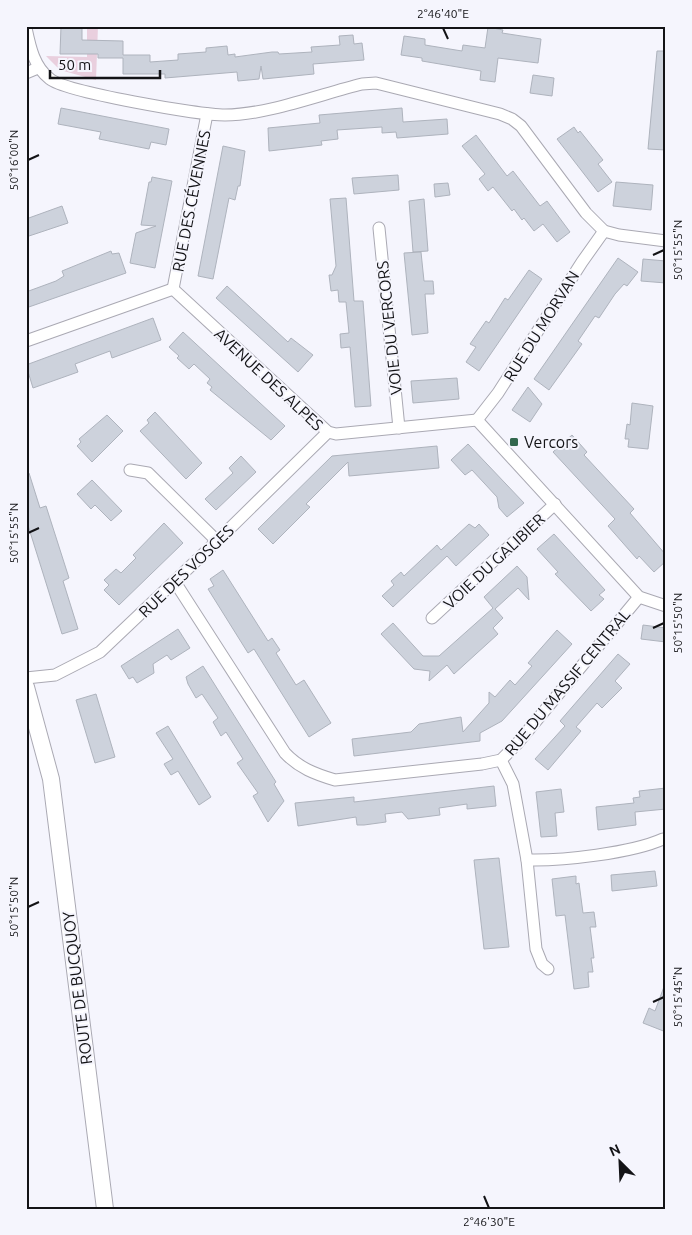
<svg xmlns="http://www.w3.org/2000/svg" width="692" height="1235" viewBox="0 0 692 1235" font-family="Ubuntu,sans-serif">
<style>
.green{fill:#e9cfde}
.building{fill:#cdd2dc;stroke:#aeb3bd}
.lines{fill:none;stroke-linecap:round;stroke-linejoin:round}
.minor-casing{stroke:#aaa9b3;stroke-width:13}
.secondary-casing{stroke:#aaa9b3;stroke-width:18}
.minor{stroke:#fff;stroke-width:11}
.secondary{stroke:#fff;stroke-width:16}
.ticks{fill:none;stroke:#131316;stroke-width:2}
.poi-dot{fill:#32674e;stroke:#f5f5fd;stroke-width:2}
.labels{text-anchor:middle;stroke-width:4;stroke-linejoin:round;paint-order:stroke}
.street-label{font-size:16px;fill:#131316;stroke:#f5f5fd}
.poi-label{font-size:16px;fill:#131316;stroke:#f5f5fd;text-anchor:start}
.neatline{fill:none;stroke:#131316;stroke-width:2}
.ticks-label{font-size:12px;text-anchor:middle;fill:#131316}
</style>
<rect width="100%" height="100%" fill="#f5f5fd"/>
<path class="green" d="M87,26H98L96,80L60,70L46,56L87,57Z"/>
<g class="building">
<path d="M61,26H82V40L123,41V55H150V62L178,60V54L206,52V48L227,46L228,55L235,54V57L272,52H278L279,54L312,52L311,47L340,45L339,36L353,35L354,44L362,43L364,60L313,64L314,74L263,79L261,66L259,79L238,81L237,72L165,78V74H123V58H98V54H60Z"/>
<path d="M488,27L503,30L502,33L541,39L538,63L498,58L495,82L480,80L481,71L422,61V58L401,55L404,36L425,39V45L462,51L463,45L485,48Z"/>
<path d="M657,51H666V150L648,149Z"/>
<path d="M533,75L554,78L552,96L530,93Z"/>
<path d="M61,108L169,129L166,145L151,142L149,149L99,139L101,132L58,124Z"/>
<path d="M402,108L403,122L447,119L448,134L397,138L396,132L382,133V127L337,130L338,139L321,141L322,145L269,151L268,128L320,123L319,115Z"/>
<path d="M574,127L578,133L580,131L603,160L598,164L612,182L598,192L557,139Z"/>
<path d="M476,135L507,176L513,171L540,206L547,201L570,232L557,242L543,224L534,231L524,218L522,220L514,209L512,211L493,187L488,191L479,179L485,174L462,146Z"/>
<path d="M223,146L245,151L240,186H238L235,200L229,198L213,279L198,276Z"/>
<path d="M398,175L399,190L354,194L352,178Z"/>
<path d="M152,177L172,181L155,268L130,263L136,233L156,226L141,225L149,182H151Z"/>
<path d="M616,182L653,185L651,210L613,206Z"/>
<path d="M448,183L450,195L435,197L434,184Z"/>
<path d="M346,198L354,301H363L371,406L355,407L350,347L341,348L340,334L349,333L346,302H339L338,290L331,291L329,275H332L336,266L330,199Z"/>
<path d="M424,199L428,251L413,252L409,201Z"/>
<path d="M62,206L68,223L26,237V219Z"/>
<path d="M111,251L112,254L119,253L126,273L26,308V292L56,281L64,276L62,271Z"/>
<path d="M421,252L424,281H433L434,294H425L428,333L412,335L404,253Z"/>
<path d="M618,258L638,272L627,286L624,284L615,294L599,318L595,316L578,341L582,344L549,390L534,379Z"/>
<path d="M643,259L666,261V283L641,281Z"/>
<path d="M529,270L542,279L479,371L466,362L476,347L470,344L486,321L489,323L505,298L508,300Z"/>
<path d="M227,286L288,342L291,338L313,355L298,372L216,298Z"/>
<path d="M153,318L161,340L112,358L110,351L75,364L78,372L33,388L26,365Z"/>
<path d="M183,332L285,426L271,440L210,390L212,387L207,383L210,379L194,364L189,369L177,358L179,356L169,347Z"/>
<path d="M457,378L459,399L413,403L411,381Z"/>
<path d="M528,387L542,404L530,422L512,410Z"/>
<path d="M632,403L653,406L648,449L628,447L629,439H625L627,424L630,425Z"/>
<path d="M155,412L202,463L186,479L140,431L149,423L147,420Z"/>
<path d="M107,415L123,431L92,462L77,446L81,442L79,439Z"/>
<path d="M572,435L587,452L584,455L634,509L630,513L666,555V561L654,572L639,556L637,559L608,526L615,519L553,452Z"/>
<path d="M468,444L524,503L507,517L499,508L497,497L472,470L465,475L451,460Z"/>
<path d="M437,446L439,468L349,476L348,462L306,504L310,507L273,544L258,529L332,456Z"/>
<path d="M241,456L256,472L216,510L205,499L233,473L229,468Z"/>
<path d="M26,473H29L40,508L46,506L69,578L63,581L78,629L62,634L26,519Z"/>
<path d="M92,480L122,511L111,521L95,505L91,509L77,494Z"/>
<path d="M164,523L183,543L119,605L104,590L109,585L104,580L116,569L121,573L136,558L133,555Z"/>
<path d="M469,524L475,528L479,524L489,535L456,566L447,556L393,607L382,596L394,585L391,581L401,572L404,576L437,545L441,550Z"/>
<path d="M554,534L605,590L599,595L604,599L591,611L555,574L558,572L537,549Z"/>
<path d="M517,566L527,577L529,600L518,588L495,609L503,618L493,628L498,634L454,674L447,665L429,681L430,671L414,669L381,634L393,623L423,656H439L493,608L484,597Z"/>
<path d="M223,570L268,641L272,638L280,650L276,653L296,685L304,680L331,723L309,737L254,649L248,653L208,589L214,586L210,579Z"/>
<path d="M643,625L666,628V642L641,639Z"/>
<path d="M178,629L190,648L171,660L167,655L153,664L154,673L137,683L133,677L129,679L121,666Z"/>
<path d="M557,630L572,644L502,721L480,733V741L354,756L352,739L411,732L419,724L461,717L463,732L489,703V692L495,697L510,680L515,685L532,666L528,663Z"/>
<path d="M618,654L630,664L615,681L622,688L602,708L597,703L576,727L581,731L548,770L535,759L565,726L560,721Z"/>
<path d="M203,666L276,782L274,784L284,801L268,822L253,796L258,793L237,763L243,759L226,732L221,736L213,722L218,718L202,694L196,698L188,684L186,677Z"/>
<path d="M96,694L115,757L95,763L76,700Z"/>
<path d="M168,726L211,797L199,805L178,771L171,775L164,764L173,759L156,733Z"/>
<path d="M494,786L496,806L467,809V804L439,808L440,815L408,819L402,812L385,814L386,822L364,825H357L356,817L298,826L295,803L354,797V802Z"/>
<path d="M666,788V809L635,812L636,825L598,830L596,807L634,803L633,798L640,797L639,791Z"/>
<path d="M561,789L564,812L555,813L557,836L541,837L536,792Z"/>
<path d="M499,858L509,947L484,949L474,860Z"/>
<path d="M655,871L657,886L612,891L611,875Z"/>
<path d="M576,876V884L579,883L583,913L594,912L596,927H590L594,958H591L593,972H588L589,987L574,989L565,915L556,916L552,879Z"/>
<path d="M665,984H666V1032L643,1023L649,1008L655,1011Z"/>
</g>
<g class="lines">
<defs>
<g id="minor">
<path d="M26,28C30,47 34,67 50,79C66,92 199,115 225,115C267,115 321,94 362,84L376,83L500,114L512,119L521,126L586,213L604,231L619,235L666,241"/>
<path d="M26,73L38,68"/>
<path d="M379,228L399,428"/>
<path d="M173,289L328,432L336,434L477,420"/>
<path d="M173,289L207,114"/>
<path d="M26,341L173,289"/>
<path d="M477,420L639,597L666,606"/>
<path d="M477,420L498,393L582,262L604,231"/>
<path d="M130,470L148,473L217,541"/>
<path d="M175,582L285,753C299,768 315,774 335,780L482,764L501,760L516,745L639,597"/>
<path d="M432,618L555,504"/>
<path d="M26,678L55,675L100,652L217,541L328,432"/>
<path d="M501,760L513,784L527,860L536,949L542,964L548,969"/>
<path d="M527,860C562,861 632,853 663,839"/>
</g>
<path id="secondary" d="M26,687L51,779L105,1209"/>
</defs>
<use href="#minor" class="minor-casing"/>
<use href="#secondary" class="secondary-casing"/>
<use href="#minor" class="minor"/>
<use href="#secondary" class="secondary"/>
</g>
<path class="ticks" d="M443,28L448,39M28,160L39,155M653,255L664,250M28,533L39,528M653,628L664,623M28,907L39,902M653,1002L664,997M484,1196L489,1208"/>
<rect class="poi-dot" x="509" y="437" width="10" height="10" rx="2.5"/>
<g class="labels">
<g class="street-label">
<text transform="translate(191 201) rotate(-79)" y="6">RUE DES CÉVENNES</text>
<text transform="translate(541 326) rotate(-58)" y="6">RUE DU MORVAN</text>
<text transform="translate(389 328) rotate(-96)" y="6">VOIE DU VERCORS</text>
<text transform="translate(269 379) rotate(43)" y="6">AVENUE DES ALPES</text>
<text transform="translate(494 561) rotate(-43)" y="6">VOIE DU GALIBIER</text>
<text transform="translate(186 571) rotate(-44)" y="6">RUE DES VOSGES</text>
<text transform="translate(567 682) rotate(-50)" y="6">RUE DU MASSIF CENTRAL</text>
<text transform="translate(77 988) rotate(-97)" y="6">ROUTE DE BUCQUOY</text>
</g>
<g class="poi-label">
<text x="524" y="448">Vercors</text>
</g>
</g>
<rect width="692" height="1235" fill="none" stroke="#f5f5fd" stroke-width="55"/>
<g transform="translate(620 1162) rotate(336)" stroke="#f5f5fd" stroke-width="4" paint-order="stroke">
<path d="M0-4L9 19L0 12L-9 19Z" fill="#131316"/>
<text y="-8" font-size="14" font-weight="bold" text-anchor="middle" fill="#131316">N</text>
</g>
<path d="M50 70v8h110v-8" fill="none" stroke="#131316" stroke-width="2.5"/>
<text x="58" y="70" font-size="15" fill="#131316" stroke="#f5f5fd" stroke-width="4" paint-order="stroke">50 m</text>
<rect x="28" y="28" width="636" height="1180" class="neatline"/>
<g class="ticks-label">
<text x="443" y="18">2°46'40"E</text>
<text transform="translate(14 160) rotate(-90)" y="4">50°16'00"N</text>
<text transform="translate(678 250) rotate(-90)" y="4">50°15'55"N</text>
<text transform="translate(14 533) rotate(-90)" y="4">50°15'55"N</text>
<text transform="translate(678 623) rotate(-90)" y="4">50°15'50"N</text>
<text transform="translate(14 907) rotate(-90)" y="4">50°15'50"N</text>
<text transform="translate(678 997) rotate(-90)" y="4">50°15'45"N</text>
<text x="489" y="1226">2°46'30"E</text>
</g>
</svg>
